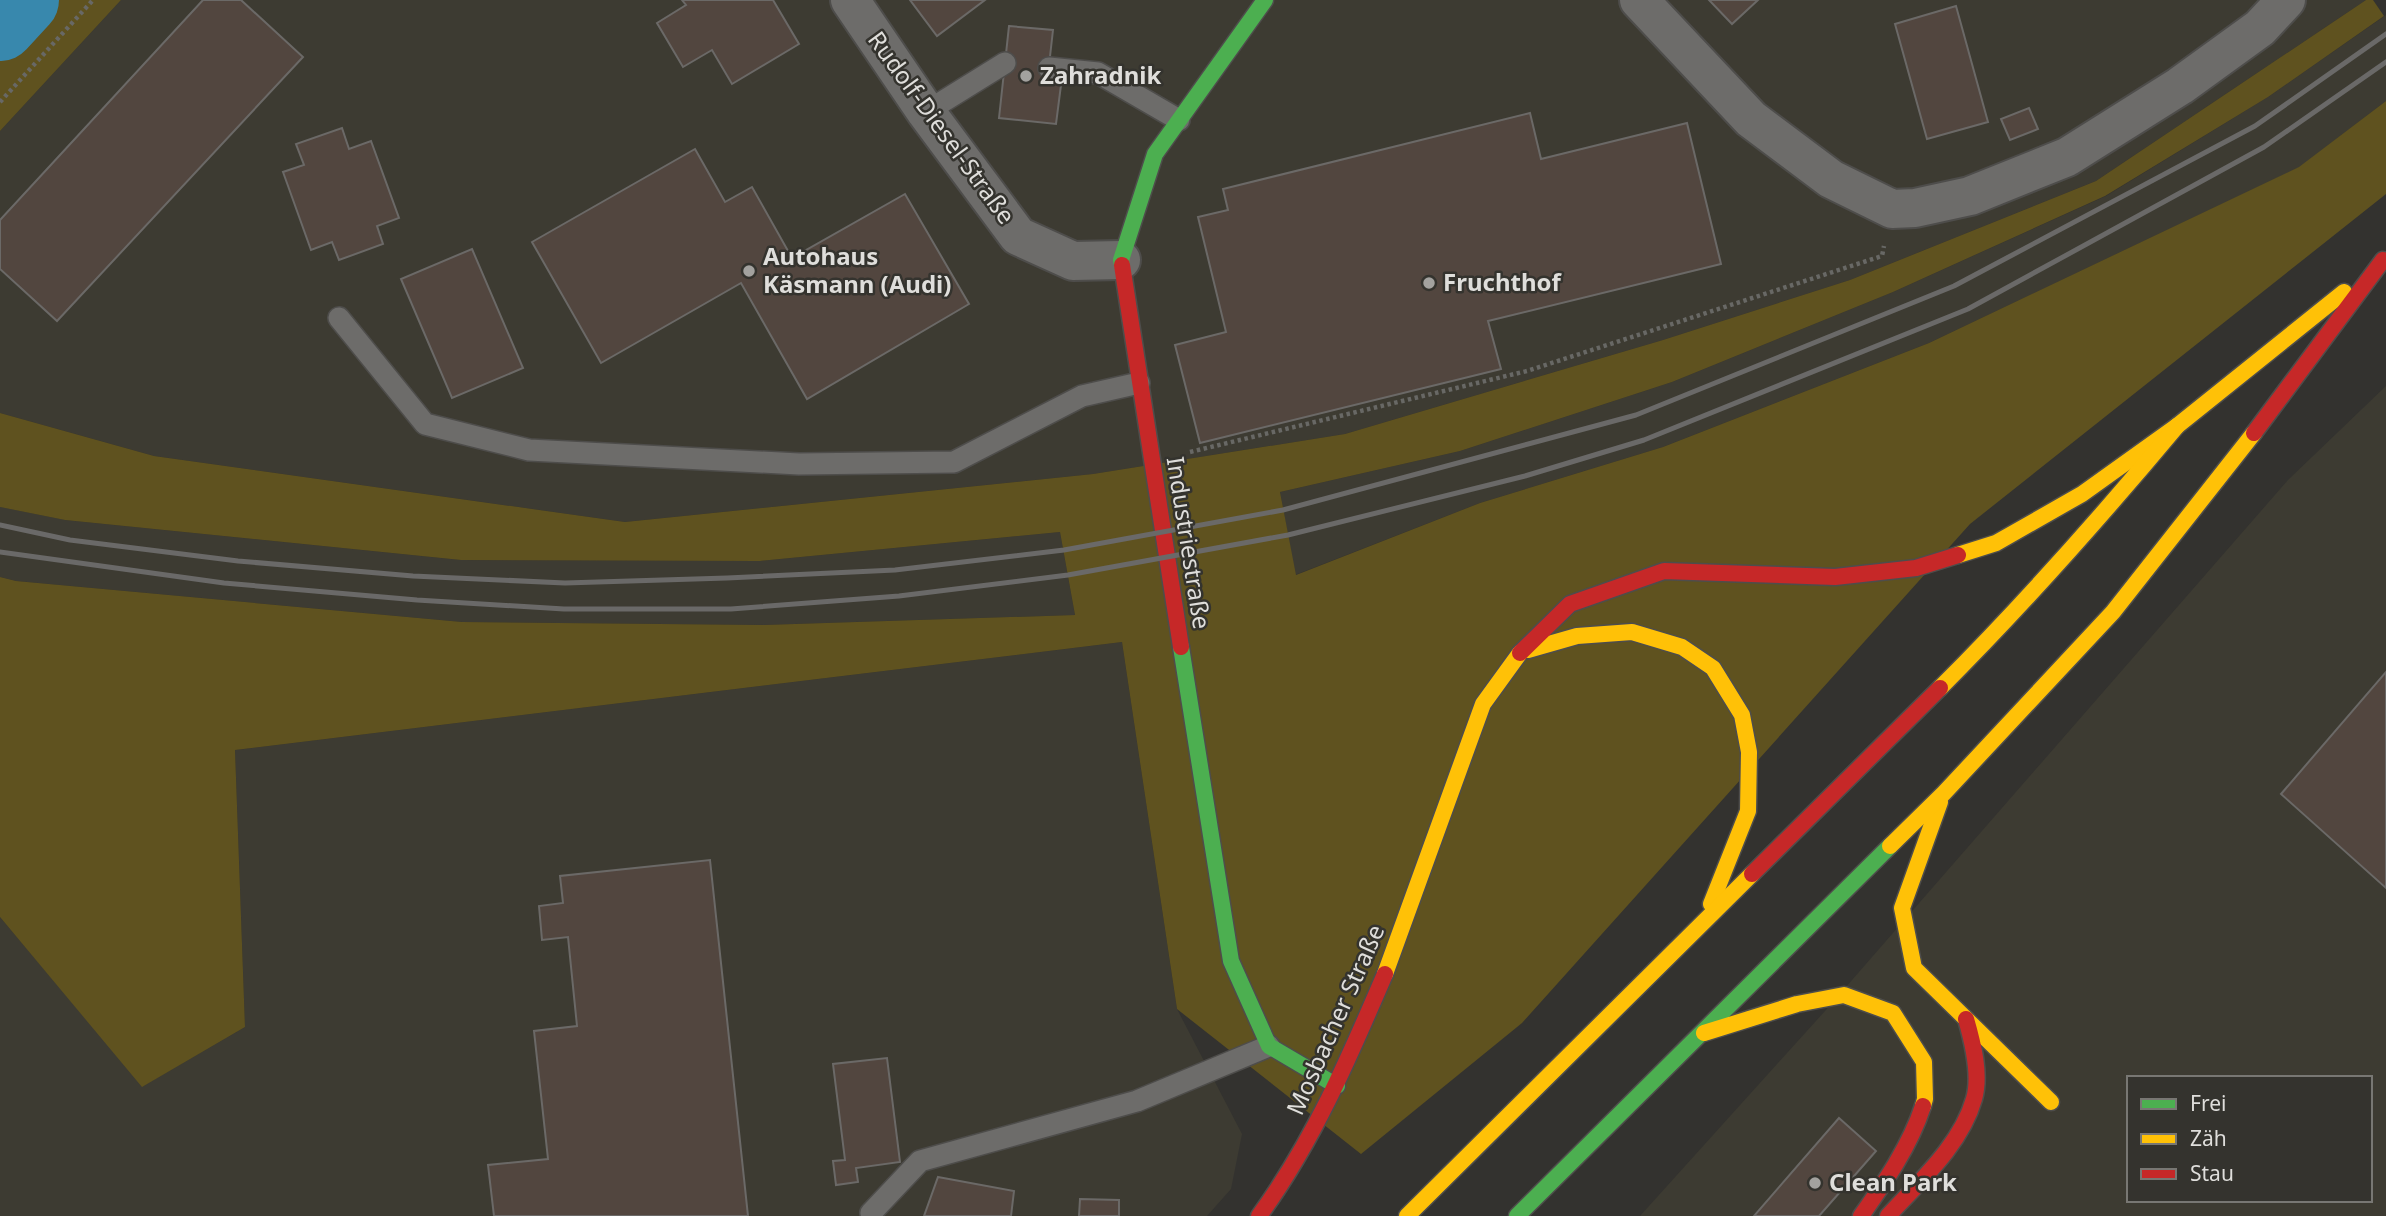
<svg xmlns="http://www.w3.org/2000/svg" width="2386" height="1216" viewBox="0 0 2386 1216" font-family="'Noto Sans',sans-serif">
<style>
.built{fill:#3d3b32;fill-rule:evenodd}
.green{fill:#5f521f}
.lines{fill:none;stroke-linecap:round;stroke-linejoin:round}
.river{stroke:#3888ad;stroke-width:72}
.building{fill:#52463f;stroke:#6b6967;stroke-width:2}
.lane-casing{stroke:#4e4d4b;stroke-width:24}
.street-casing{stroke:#4e4d4b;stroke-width:42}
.fast-casing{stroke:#4e4d4b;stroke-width:19}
.slow-casing{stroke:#4e4d4b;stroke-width:19}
.jam-casing{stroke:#4e4d4b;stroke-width:19}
.path{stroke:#686865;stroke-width:4.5;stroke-dasharray:3.5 3.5;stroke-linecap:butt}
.lane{stroke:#6d6c6a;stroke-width:21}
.street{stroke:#6d6c6a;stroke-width:38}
.fast{stroke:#4caf50;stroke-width:16}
.slow{stroke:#ffc107;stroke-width:16}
.jam{stroke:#c62828;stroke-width:16}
.rail{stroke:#6a6968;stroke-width:5}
.poi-dot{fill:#a3a29f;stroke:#34332e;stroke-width:2.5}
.labels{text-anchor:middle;stroke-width:5;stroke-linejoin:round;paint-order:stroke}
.poi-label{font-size:24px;font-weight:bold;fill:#dfdedb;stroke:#34332e;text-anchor:start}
.street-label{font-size:24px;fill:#dfdedb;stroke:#34332e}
</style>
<rect width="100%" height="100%" fill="#33322f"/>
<g class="built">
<path d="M121,0H2366L2096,181L1850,280L1663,340L1345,434L1093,474L625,522L154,456L0,413V131Z"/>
<path d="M2386,15V101L2300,167L1929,343L1663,447L1480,503L1295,575L1280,492L1460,451L1672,382L1893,292L2106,196L2268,97Z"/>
<path d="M2386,386V1216H1640L1825,1011L2288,480ZM2129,1078H2370V1200H2129Z"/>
<path d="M0,507L65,520L461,560L760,561L1060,532L1075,615L764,625L462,622L16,581L0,577Z"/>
<path d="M1122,642L1177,1009L1242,1134L1231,1189L1207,1216H0V917L143,1086L245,1027L235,750Z"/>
</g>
<g class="green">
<path d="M0,0H121L0,131Z"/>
<path d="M2366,0H2373L2384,16L2268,97L2105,196L1893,292L1672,382L1460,451L1280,492L1296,575L1480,503L1663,447L1929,343L2299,167L2386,101V194L1970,524L1522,1023L1361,1154L1177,1009L1122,642L235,750L245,1027L142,1087L0,917V577L16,581L462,622L764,625L1075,615L1060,532L760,561L461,560L65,520L0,507V413L154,456L625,522L1093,474L1345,434L1663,340L1850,280L2096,181Z"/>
</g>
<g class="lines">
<path class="river" d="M0,25L23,0"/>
</g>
<g class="building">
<path d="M203,0H241L303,57L57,321L0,269V220Z"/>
<path d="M682,0H773L799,44L732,84L712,50L683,67L657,23L686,5Z"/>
<path d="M910,0H985L937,36Z"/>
<path d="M1709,0H1758L1732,24Z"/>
<path d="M1956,6L1988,122L1927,139L1895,24Z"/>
<path d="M1009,26L1053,30L1047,83L1061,85L1056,124L999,118Z"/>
<path d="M2029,108L2038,129L2010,140L2001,119Z"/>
<path d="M1530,113L1541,159L1687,123L1721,264L1488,321L1501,369L1200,443L1175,345L1226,332L1198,217L1228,210L1223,189Z"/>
<path d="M342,128L349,149L371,141L399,218L377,226L383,244L339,260L332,242L311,250L283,172L304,165L296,144Z"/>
<path d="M695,149L725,202L752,187L792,258L905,194L969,304L807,399L741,283L601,363L532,242Z"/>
<path d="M472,249L523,368L452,398L401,279Z"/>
<path d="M2386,672V888L2281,794Z"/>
<path d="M710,860L748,1216H494L488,1165L548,1159L534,1031L577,1026L568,937L542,940L539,906L563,903L560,876Z"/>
<path d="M887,1058L900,1162L856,1168L858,1182L836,1185L833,1161L845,1160L833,1064Z"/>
<path d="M1839,1118L1876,1151L1819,1216H1754Z"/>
<path d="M938,1177L1014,1191L1011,1216H924Z"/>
<path d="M1080,1199L1119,1200V1216H1079Z"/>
</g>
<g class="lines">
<defs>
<g id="lane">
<path d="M1049,68L1098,73L1179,120"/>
<path d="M926,112L1005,63"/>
<path d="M339,318L425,424L529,450L799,464L954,462L1082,396L1139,383"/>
<path d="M872,1216L871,1213L920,1161L1137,1101L1269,1046"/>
</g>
<g id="street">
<path d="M850,0L926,112L1018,236L1073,261L1121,260"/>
<path d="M1639,0L1751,119L1831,179L1892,209L1915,208L1970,196L2067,157L2180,86L2260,28L2286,0"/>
</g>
<g id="fast">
<path d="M1122,265L1121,260L1155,154L1265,0"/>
<path d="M1181,647L1231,961L1269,1046L1337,1086"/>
<path d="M1517,1216L1890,846"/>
</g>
<g id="slow">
<path d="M1958,555L1996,543L2082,494L2177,426L2344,292"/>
<path d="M1528,650L1577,636L1632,632L1682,647L1713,668L1742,715L1749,752L1748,811L1711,904"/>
<path d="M1940,688C2023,605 2101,517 2177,426"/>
<path d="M1940,802L1902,908L1914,968L2051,1102"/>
<path d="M1890,846L1944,793L2113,612L2254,433"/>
<path d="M1385,974L1483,704L1520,653"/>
<path d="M1704,1033L1797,1004L1844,995L1893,1013L1924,1062L1925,1099L1923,1106"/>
<path d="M1407,1216L1752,874"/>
</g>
<g id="jam">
<path d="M1122,265L1181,647"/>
<path d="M2254,433L2383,260"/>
<path d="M1520,653L1570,604L1664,571L1835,577L1916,568L1958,555"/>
<path d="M1752,874L1940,688"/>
<path d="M1259,1216C1313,1142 1349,1058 1385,974"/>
<path d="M1861,1216C1885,1182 1910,1146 1923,1106"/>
<path d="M1888,1216C1919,1182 1961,1145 1974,1099C1981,1075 1973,1043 1966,1019"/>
</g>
</defs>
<use href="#lane" class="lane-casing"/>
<use href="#street" class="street-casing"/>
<use href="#fast" class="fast-casing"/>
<use href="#slow" class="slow-casing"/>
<use href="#jam" class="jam-casing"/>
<g class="path">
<path d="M0,102L93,0"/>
<path d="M1190,452L1527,371L1882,256L1884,246"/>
</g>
<use href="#lane" class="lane"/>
<use href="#street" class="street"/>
<use href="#fast" class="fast"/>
<use href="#slow" class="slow"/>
<use href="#jam" class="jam"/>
<g class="rail">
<path d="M0,525L70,540L238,561L413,576L565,583L727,578L895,570L1064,550L1283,510L1636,415L1954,286L2255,126L2386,34"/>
<path d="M0,552L224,583L417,600L564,609H731L899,596L1068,575L1288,535L1525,476L1644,440L1968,309L2264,147L2386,62"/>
</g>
</g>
<g class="poi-dot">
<circle cx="1026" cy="76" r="7"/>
<circle cx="749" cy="271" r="7"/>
<circle cx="1429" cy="283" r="7"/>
<circle cx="1815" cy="1183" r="7"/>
</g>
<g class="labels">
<g class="poi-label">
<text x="1040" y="84">Zahradnik</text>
<text x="763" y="265">Autohaus<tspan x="763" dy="28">Käsmann (Audi)</tspan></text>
<text x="1443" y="291">Fruchthof</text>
<text x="1829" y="1191">Clean Park</text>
</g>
<g class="street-label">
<text transform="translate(941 128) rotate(54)" y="8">Rudolf-Diesel-Straße</text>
<text transform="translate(1188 543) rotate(81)" y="8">Industriestraße</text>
<text transform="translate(1336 1020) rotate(-66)" y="8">Mosbacher Straße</text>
</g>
</g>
<rect x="2127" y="1076" width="245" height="126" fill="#34332e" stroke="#787773" stroke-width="2"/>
<rect x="2141" y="1099" width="35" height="10" fill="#4caf50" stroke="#787773" stroke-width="2"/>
<text x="2190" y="1111" font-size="21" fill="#dfdedb">Frei</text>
<rect x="2141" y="1134" width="35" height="10" fill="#ffc107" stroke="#787773" stroke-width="2"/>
<text x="2190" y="1146" font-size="21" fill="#dfdedb">Zäh</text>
<rect x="2141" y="1169" width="35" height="10" fill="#c62828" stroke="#787773" stroke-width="2"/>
<text x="2190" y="1181" font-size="21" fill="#dfdedb">Stau</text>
</svg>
